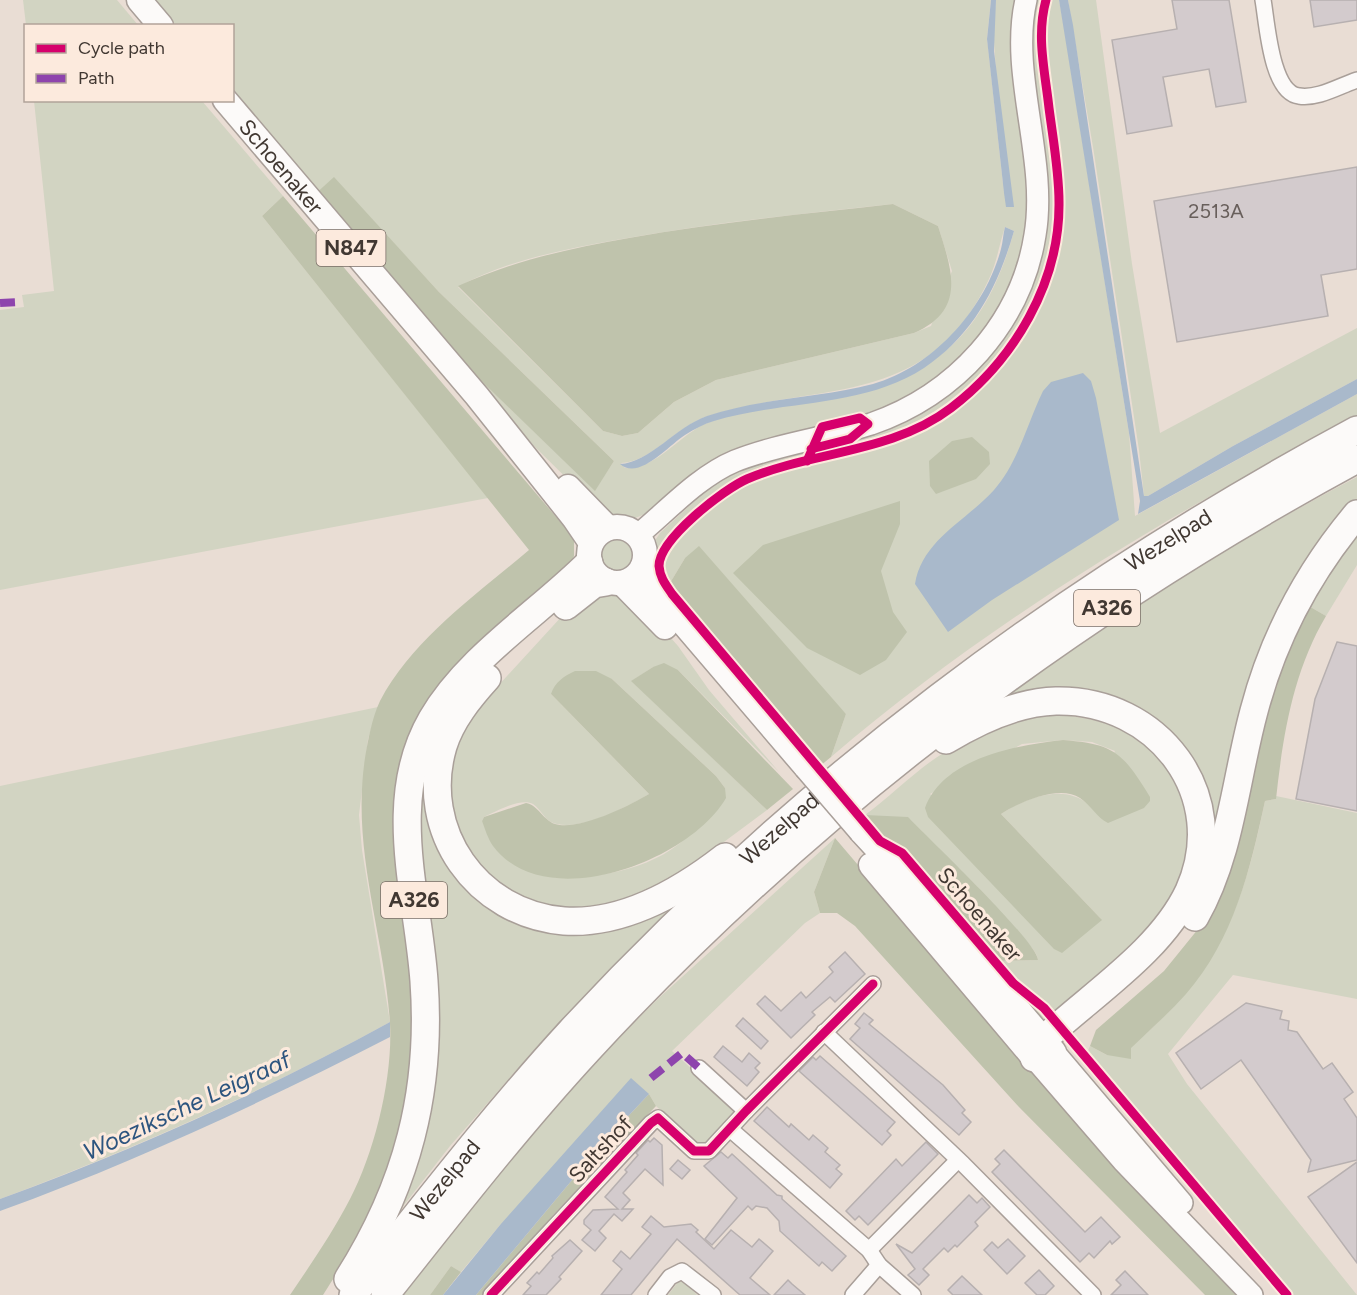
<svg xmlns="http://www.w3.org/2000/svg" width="1357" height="1295" viewBox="0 0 1357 1295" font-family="Figtree,sans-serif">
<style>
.green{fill:#d2d4c2;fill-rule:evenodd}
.forest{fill:#bfc3ac}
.water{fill:#a9b9cb}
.building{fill:#d3cbcd;stroke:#b7b0b0;stroke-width:1.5}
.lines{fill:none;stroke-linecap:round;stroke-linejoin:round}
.street-casing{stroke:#a99f99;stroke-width:18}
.secondary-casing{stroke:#a99f99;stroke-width:24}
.primary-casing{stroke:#a99f99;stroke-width:27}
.highway-casing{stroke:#a99f99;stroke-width:30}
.street{stroke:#fcfaf9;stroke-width:15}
.secondary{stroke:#fcfaf9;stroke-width:21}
.primary{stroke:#fcfaf9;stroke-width:24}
.highway{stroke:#fcfaf9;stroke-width:27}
.primary-bridge-casing{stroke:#a99f99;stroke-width:27;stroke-linecap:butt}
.primary-bridge{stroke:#fcfaf9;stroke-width:24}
.quiet{stroke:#8e44ad;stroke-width:8;stroke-dasharray:15 8;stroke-linecap:butt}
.cycleway-casing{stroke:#fceadd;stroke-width:13}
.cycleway{stroke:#d6006c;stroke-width:9}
.labels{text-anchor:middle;stroke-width:6;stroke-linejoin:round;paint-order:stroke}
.number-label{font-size:20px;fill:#685f5b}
.shield{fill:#fceadd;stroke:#796d65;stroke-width:1.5}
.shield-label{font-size:21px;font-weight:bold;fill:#413832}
.street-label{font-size:22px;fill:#413832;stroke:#fceadd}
.water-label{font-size:24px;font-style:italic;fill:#2d557f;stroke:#fceadd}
</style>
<rect width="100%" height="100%" fill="#e9ddd4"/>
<g class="green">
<path d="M23,0H117L138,25H26Z"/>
<path d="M145,0H991L987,38L1004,193L993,26L996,0H1017L1027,220L1021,255L1009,289L982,336L930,385L868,416L863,415L821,425L817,429L681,484L645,514L633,519L607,518L536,448L443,344L595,490L614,461L439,292L334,178L314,195L233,100L232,26L168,25ZM893,204L938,226L952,271L931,326L914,333L716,380L674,402L638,433L622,436L603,431L458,287C507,260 562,250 616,240C708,223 800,214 893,204ZM1005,227L1014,231C986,334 933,382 828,399C788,406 746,408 707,423C680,434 656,470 625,468L621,463C650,463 678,425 708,416C820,381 928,410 989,279C997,262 999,245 1005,227Z"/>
<path d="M1033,0H1042C1028,64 1051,130 1055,194C1056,224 1049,256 1039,283C1003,383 914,440 812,454L815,450L854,439L911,415L1030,285L1029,48Z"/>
<path d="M1049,0H1059L1064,27L1129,433L1135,516L1357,394V417C1172,512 990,621 831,757L846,714L685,558L670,583C667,578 663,573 663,567C664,541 722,495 744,485C810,456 888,458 948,414C1008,371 1053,303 1061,229C1064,198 1060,166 1056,135C1051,89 1039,46 1049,0Z"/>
<path d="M1068,0H1096L1132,264L1160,433L1357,328V379L1233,446L1148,496H1144L1139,450L1093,147Z"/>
<path d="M34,101H202L283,196L262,216L488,498L0,590V310L24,307L22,295L54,291Z"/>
<path d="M806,450C796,469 758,471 739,479C708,493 657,538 655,572L650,569L652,545L660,533L712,485L751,464Z"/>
<path d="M1357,477V507L1336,534L1221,854L1143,717L985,711C1103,623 1226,546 1357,477Z"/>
<path d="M1357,531V565L1326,616L1307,605Z"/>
<circle cx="614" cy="555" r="18"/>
<path d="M610,591L623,594L639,602L678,646L709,690L779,772L678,670L653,667L632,681L767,810L670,882L622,904L589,912L511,900L484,883L445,803L458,738L474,712L563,615ZM612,679L716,776L725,788C714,802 704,819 692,832C659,868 602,878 556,878L482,821L484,817C495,812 521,797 533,804C542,810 545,822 557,824C584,830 627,807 649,794L551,694Z"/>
<path d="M378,707L368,739L359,815L362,850L390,1022C264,1091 134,1149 0,1199V786Z"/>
<path d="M1062,715C1088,718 1114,723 1136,737C1196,775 1206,867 1160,920C1151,931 1137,940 1126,950C1099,975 1072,999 1042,1022L985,961L1038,960C1038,935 892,836 865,815C891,796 918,768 945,752C981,732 1021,716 1062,715ZM1063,740L1092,742L1115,751L1088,804C1063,783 1025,798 1001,814L1101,919L930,794L1022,744Z"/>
<path d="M422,750L428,803L528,923L681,898L535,1049L450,1146L387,1227L423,1109L412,861Z"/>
<path d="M1276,796L1357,813V999L1233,975L1168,1054L1187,1084L1357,1295H1291L1087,1053L1090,1046L1107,1055C1135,1046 1146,1035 1166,1014C1229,950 1247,887 1265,801L1276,799Z"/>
<path d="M835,838L814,892L820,913L805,923L672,1051L733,1106L735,1115L709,1143L698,1146L656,1106L649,1094L500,1225L461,1272L451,1266L430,1295H399L489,1179L603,1053L660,997Z"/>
<path d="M678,1282H686L697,1295H668Z"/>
</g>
<g class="forest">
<path d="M334,177L439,292L614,461L595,491L436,337L314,195Z"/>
<path d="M283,196L574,538V556L567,571L411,734C379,815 407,903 411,986C415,1055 406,1123 384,1188C371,1226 344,1261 323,1295H290C311,1264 333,1232 350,1199C375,1151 393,1077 390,1023C384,932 351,851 365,758C368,740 372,718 380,701C413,639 476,595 529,550L262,216Z"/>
<path d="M893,204L938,226C952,270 967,310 914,333L716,380L674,402L638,433L622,436L603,431L458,286C515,260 568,249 629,238C717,222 805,214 893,204Z"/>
<path d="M972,437L989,452L990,464L976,479L936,494L930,486L929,461L952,441Z"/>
<path d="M900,501V524L881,571L893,612L907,632L886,660L860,675L807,648L733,573L763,545Z"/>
<path d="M699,546L846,714L831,757L820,766L670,583L685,558Z"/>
<path d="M1307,605L1326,616C1293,672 1283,735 1276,799L1265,801C1250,870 1234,939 1186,994C1169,1013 1150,1030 1131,1048V1059L1107,1055L1090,1046L1096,1030L1164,971L1207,918L1264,706Z"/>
<path d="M664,663L678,670L793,789L767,810L631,681L653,667Z"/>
<path d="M575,671H596L612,679L716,776L725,788L726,798C690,861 545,916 493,846C488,839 485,829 482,821L484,817L526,803C538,805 543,820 555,824C579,831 629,806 649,794L551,694C555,682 564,676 575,671Z"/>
<path d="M1063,740C1115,744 1123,753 1150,797V801L1144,808L1108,823C1097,818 1091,805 1080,798C1060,784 1019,802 1001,814L1102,920L1062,953L1054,949L928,817L925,808C943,758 1016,745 1063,740Z"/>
<path d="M865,815L908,817C928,838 1037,941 1038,960L985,961L861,818Z"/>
<path d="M835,838L1060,1102L1241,1295H1205L1019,1107L855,926L837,913H820L814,892Z"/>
<path d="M649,1094L656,1106L554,1214L485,1295H476L603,1143Z"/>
<path d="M451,1266L461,1272L443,1295H430Z"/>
</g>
<g class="water">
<path d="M991,0H996L994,51L1014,207H1006L1004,193L987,39Z"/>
<path d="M1059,0H1068L1073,25L1144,496H1148L1233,446L1357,379V394L1138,514L1140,501Z"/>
<path d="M1005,227L1014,231C998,287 973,335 924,368C863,408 782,400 714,421C704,424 694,429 685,435C669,445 639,481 620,464C649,463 677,426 707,416C761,398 819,398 873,384C933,367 985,309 1001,249C1003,242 1003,234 1005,227Z"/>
<path d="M1083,373L1091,381L1096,398L1119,520L992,600L948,632L915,584C922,540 966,521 994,490C1018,463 1027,424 1043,391L1051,382Z"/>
<path d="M390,1022V1037C263,1102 135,1162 0,1211V1199C134,1150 264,1091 390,1022Z"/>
<path d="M631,1078L649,1094L603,1143L476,1295H443L500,1225Z"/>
</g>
<g class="building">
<path d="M1172,0H1229L1246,102L1216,107L1209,69L1163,77L1172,126L1127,134L1112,40L1177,29Z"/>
<path d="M1310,0H1357V20L1314,27Z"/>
<path d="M1357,167V269L1321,275L1328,316L1177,342L1154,201Z"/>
<path d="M1337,642L1357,646V811L1296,799L1315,699Z"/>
<path d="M845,952L865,974L835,1002L830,997L812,1012L815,1015L791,1038L757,1004L765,996L781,1011L801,992L806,998L833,972L829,967Z"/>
<path d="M1246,1003L1282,1011L1280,1019L1289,1021L1288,1030L1297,1032L1323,1069L1332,1063L1353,1092L1344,1099L1357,1118V1160L1308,1172L1311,1160L1241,1060L1201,1089L1176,1053Z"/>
<path d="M864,1013L873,1020L869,1024L943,1085L965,1110L962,1113L971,1122L959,1135L850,1039L860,1028L855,1024Z"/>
<path d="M743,1018L768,1041L761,1049L736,1026Z"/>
<path d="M723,1046L742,1062L749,1053L760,1063L755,1068L759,1072L747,1086L714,1057Z"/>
<path d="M820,1056L895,1122L887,1131L891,1135L882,1145L799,1071L813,1057L816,1060Z"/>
<path d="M767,1107L789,1127L791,1124L809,1140L813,1135L828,1148L825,1152L840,1165L836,1169L842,1174L830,1188L754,1121Z"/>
<path d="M654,1138L662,1145L663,1185L645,1169L623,1193L630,1200L622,1209H633L622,1221L614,1214L599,1231L606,1238L595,1251L582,1240L591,1230L584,1224V1220L593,1210L618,1209L605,1197L627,1172L625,1170L638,1155L636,1153L648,1140L650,1142Z"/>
<path d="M926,1142L938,1154L868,1225L859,1216L855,1220L846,1211L896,1159L902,1166Z"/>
<path d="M1004,1150L1085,1232L1101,1217L1120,1237L1112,1244L1110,1241L1094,1258L1089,1253L1080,1262L992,1172L1000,1164L995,1159Z"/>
<path d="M721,1152L728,1158L732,1154L777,1195L782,1196V1199L846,1256L832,1271L822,1262L819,1266L780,1231L779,1221L767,1208L756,1206L752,1210L748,1206L712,1245L705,1239L737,1198L704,1166Z"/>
<path d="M678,1160L690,1170L682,1179L670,1169Z"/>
<path d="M1357,1162V1263L1308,1197Z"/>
<path d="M969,1195L977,1203L982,1198L990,1207L975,1222L978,1226L957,1247L955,1245L948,1252L944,1248L923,1269L929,1275L919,1285L908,1275L915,1269L896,1244L912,1253Z"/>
<path d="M651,1216L664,1227L691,1224L698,1230L696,1232L714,1249L731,1230L752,1247L759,1239L773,1251L750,1278L770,1295H740L677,1239L631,1295H601L622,1269L613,1261L621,1251L630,1259L651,1234L642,1227Z"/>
<path d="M1008,1239L1025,1256L1007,1274L984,1250L992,1242L998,1248Z"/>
<path d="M570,1240L582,1251L559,1277L561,1279L546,1295H523L531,1286L527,1283L537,1272L539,1274L553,1258L552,1256Z"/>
<path d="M1039,1270L1054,1286L1045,1295H1037L1025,1283Z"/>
<path d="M1125,1271L1148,1295H1111L1121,1285L1116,1280Z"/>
<path d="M962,1276L982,1295H953L948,1290Z"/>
<path d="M788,1280L792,1284L805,1295H774Z"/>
</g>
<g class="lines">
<defs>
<g id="street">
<path d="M1263,0C1267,22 1271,93 1299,96C1318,99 1339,86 1357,80"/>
<path d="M824,1032L963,1164L1093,1295"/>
<path d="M699,1068L746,1111"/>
<path d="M730,1129L869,1250L879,1265L913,1295"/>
<path d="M869,1250L958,1160"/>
<path d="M491,1295L651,1123L658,1118L694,1151H709L746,1111L873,984"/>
<path d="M656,1295L670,1277L682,1271L713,1295"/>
<path d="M853,1295L879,1265"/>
</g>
<g id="secondary">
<path d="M638,535C667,511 699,476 735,461C778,444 826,438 871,424C955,395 1021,324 1035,235C1048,159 1009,74 1026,0"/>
<path d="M1054,1052L1182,1203"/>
<path d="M1034,1058L1123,1161L1252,1295"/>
</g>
<g id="primary">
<path d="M139,0L161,26"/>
<path id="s1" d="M225,100L477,396L574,518L591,543"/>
<path d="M568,487L608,528"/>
<circle cx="617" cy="555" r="28"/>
<path d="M643,566L644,575L654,589L806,767"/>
<path d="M622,583L665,627"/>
<path d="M861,831L922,897L1054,1052"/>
<path d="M871,865L1034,1058"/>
</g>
<g id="highway">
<path d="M566,606L594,584L606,582"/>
<path d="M487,678C469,698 451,720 443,746C418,831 477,914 564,921C623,925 680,892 725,857"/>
<path d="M946,740C979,720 1017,702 1056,701C1158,699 1232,795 1189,891C1161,951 1091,995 1043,1040L1034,1058"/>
<path d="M1195,917C1231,853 1235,781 1254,711C1273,639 1309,571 1357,514"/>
<path d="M348,1279C407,1186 432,1091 424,981C418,895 385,800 432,719C468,657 539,613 589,563"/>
<path id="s2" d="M353,1295C424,1206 494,1115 571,1031C800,784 1061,589 1357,430"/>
<path d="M385,1295C451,1212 516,1128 588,1050C810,810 1070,614 1357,459"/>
</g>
</defs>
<use href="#street" class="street-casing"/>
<use href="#secondary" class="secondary-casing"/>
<use href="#primary" class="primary-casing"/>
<use href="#highway" class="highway-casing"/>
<use href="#street" class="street"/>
<use href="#secondary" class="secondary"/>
<use href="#primary" class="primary"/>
<use href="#highway" class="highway"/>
<defs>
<path id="primary-bridge" d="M806,767L861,831"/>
</defs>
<use href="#primary-bridge" class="primary-bridge-casing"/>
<use href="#primary-bridge" class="primary-bridge"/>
<g class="quiet">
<path d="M0,303L18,302"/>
<path d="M651,1078L682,1053L699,1068"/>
</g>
<defs>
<g id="cycleway">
<path d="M1046,0C1036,36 1045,71 1049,108C1053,139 1059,171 1059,202C1060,283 1014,360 951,408C892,453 813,451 747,479C724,489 659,539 659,566C660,578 666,585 672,594L880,841L902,853L1013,983L1044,1008L1287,1295"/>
<path d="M807,461L822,427L860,418L868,424L850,439L811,449"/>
<path d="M491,1295L651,1123L658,1118L694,1151H709L746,1111L873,984"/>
</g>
</defs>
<use href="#cycleway" class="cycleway-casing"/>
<use href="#cycleway" class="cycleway"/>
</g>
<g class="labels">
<g class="number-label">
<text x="1216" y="218">2513A</text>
</g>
<g class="shield">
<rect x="316.5" y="230" width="69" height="36" rx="4.5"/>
<rect x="1074" y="590" width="66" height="36" rx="4.5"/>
<rect x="381" y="882" width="66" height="36" rx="4.5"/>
</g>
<g class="shield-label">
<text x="351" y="255">N847</text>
<text x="1107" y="615">A326</text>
<text x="414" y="907">A326</text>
</g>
<g class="street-label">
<text dy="8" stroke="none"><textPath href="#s1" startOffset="87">Schoenaker</textPath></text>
<text dy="8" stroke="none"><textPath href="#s2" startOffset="1118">Wezelpad</textPath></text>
<text dy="8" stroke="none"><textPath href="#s2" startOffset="633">Wezelpad</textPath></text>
<text transform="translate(980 914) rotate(49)" y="8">Schoenaker</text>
<text transform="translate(600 1149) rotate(-47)" y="8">Saltshof</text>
<text dy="8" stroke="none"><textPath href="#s2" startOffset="147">Wezelpad</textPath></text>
</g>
<g class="water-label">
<text transform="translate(187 1106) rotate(-25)" y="8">Woeziksche Leigraaf</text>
</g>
</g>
<rect x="24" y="24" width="210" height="78" fill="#fceadd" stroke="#b1a399" stroke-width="1.5"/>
<rect x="36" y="44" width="30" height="9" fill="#d6006c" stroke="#b1a399" stroke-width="1.5"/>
<text x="78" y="54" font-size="18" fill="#413832">Cycle path</text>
<rect x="36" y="74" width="30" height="9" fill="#8e44ad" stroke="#b1a399" stroke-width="1.5"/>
<text x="78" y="84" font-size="18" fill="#413832">Path</text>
</svg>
